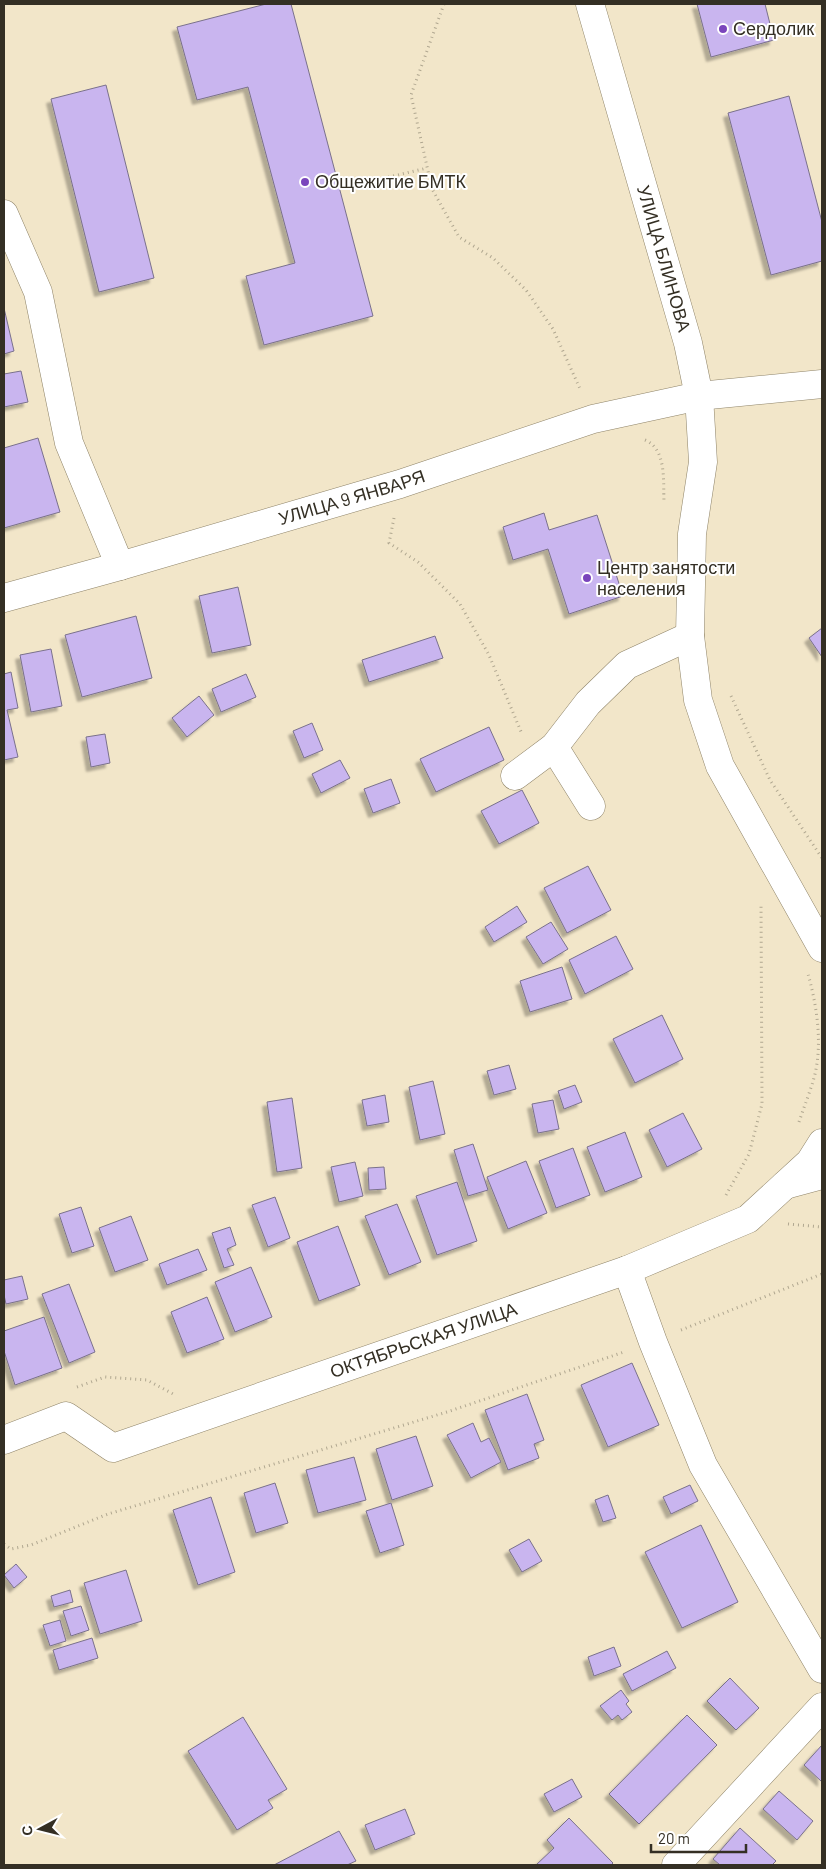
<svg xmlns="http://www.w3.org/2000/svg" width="826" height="1869" viewBox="0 0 826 1869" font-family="Barlow,sans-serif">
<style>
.building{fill:#c9b5ef;stroke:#7a718b;filter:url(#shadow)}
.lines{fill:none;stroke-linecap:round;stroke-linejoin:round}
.minor-casing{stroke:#8f8469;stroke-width:29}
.major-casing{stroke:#8f8469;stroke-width:29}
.path{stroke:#b0a790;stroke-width:3;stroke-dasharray:1 4;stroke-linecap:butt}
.minor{stroke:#fff;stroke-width:28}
.major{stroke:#fff;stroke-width:28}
.poi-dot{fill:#7a45bc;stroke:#fff;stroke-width:2}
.labels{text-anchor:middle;stroke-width:4;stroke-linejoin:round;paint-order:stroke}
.poi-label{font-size:18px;fill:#342f24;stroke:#fff;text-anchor:start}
.street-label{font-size:18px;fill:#342f24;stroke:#fff}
</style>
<defs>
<filter id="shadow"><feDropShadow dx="-4.5" dy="4.5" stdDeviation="1" flood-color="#0004"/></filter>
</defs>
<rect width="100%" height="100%" fill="#f2e6c9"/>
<g class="building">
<path d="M266,4H291L373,316L264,345L246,276L295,263L248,87L197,100L177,27Z"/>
<path d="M697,4H765L774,40L711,57Z"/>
<path d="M106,85L154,278L99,292L51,99Z"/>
<path d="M789,96L822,222V261L771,275L728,113Z"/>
<path d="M4,308L14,351L4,354Z"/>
<path d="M21,371L28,402L4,407V374Z"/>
<path d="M38,438L60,512L4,528V448Z"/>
<path d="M544,513L549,530L597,515L623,596L569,614L548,549L513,560L503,527Z"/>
<path d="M238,587L251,645L212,653L199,596Z"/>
<path d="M136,616L152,678L82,697L65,635Z"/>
<path d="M822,628V657L809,638Z"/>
<path d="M435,636L443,658L369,682L362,660Z"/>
<path d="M51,649L62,706L31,712L20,655Z"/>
<path d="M11,672L18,708L7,710L18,757L4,760V674Z"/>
<path d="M246,674L256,697L221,712L212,689Z"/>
<path d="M199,696L214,715L187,737L172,718Z"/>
<path d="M312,723L323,750L304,758L293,731Z"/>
<path d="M489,727L504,760L436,792L420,759Z"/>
<path d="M105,734L110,763L91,767L86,737Z"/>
<path d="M340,760L350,778L321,793L312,774Z"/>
<path d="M391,779L400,803L373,813L364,789Z"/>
<path d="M522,790L539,823L499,844L481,811Z"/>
<path d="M588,866L611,910L567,933L544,888Z"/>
<path d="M517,906L527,922L494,942L485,927Z"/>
<path d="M551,922L568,949L543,964L526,937Z"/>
<path d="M616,936L633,969L585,994L569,960Z"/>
<path d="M562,967L572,999L530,1012L520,981Z"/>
<path d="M662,1015L683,1059L635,1083L613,1039Z"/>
<path d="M509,1065L516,1089L494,1095L487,1071Z"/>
<path d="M433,1081L445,1134L420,1140L409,1087Z"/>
<path d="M575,1085L582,1102L564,1109L558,1091Z"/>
<path d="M385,1095L389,1122L367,1126L362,1100Z"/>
<path d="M292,1098L302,1168L277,1172L267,1102Z"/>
<path d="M553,1100L559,1129L538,1133L532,1104Z"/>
<path d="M683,1113L702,1149L667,1167L649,1130Z"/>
<path d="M625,1132L642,1177L605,1192L587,1147Z"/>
<path d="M473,1144L488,1190L468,1196L454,1150Z"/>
<path d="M573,1148L590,1195L556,1208L539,1161Z"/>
<path d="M526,1161L547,1213L508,1229L487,1177Z"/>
<path d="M355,1162L363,1196L339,1202L331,1167Z"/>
<path d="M384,1167L386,1189L369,1190L368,1168Z"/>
<path d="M457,1182L477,1241L437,1255L416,1196Z"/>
<path d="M275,1197L290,1238L268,1247L252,1205Z"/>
<path d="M397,1204L421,1262L389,1275L365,1216Z"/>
<path d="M81,1207L94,1246L72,1253L59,1214Z"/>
<path d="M131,1216L148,1260L115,1272L99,1228Z"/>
<path d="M338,1226L360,1285L319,1301L297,1242Z"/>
<path d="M230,1227L236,1245L227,1249L234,1265L224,1268L212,1233Z"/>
<path d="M198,1249L207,1270L167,1285L159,1264Z"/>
<path d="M251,1267L272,1317L235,1332L215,1282Z"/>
<path d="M22,1276L28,1299L6,1304L4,1295V1280Z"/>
<path d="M69,1284L95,1352L69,1363L42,1294Z"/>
<path d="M207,1297L224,1339L187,1353L171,1312Z"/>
<path d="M44,1317L62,1368L15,1385L4,1351V1331Z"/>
<path d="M632,1363L659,1425L608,1447L581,1385Z"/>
<path d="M527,1394L544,1440L534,1444L539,1458L508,1470L485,1410Z"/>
<path d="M473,1423L481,1442L489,1438L501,1462L471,1478L447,1435Z"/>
<path d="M416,1436L433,1486L392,1500L376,1449Z"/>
<path d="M354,1457L366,1500L318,1513L306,1470Z"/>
<path d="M275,1483L288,1523L256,1533L244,1493Z"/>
<path d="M690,1485L698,1501L671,1514L663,1497Z"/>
<path d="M608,1495L616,1518L603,1522L595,1500Z"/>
<path d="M211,1497L235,1572L198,1585L173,1510Z"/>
<path d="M391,1503L404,1545L380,1553L366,1511Z"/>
<path d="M701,1525L738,1602L682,1628L645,1552Z"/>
<path d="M529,1539L542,1561L522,1572L509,1550Z"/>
<path d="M16,1564L27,1577L14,1588L4,1575Z"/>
<path d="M126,1570L142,1621L100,1634L84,1583Z"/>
<path d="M70,1590L73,1602L54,1607L51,1596Z"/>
<path d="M81,1606L89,1630L71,1636L63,1611Z"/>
<path d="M60,1620L66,1641L50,1646L43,1625Z"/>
<path d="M92,1638L98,1658L59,1670L53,1650Z"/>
<path d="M614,1647L621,1666L594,1676L588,1657Z"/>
<path d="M667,1651L676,1668L632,1691L623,1674Z"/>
<path d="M730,1678L759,1708L736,1730L707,1701Z"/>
<path d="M621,1690L629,1701L626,1704L632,1712L622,1720L618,1715L612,1720L600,1706Z"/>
<path d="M687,1715L717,1745L639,1824L609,1794Z"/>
<path d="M243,1717L287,1789L268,1800L273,1808L237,1830L188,1751Z"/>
<path d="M822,1745V1782L804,1765Z"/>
<path d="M572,1779L582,1797L554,1812L544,1794Z"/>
<path d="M779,1791L813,1821L797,1840L763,1809Z"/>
<path d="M405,1809L415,1834L375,1850L365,1825Z"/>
<path d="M569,1818L613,1863L611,1865H536L554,1848L547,1840Z"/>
<path d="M740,1828L776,1861L772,1865H720L713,1859Z"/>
<path d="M339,1831L356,1861L347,1865H274Z"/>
</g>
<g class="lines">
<defs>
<g id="minor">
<path d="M4,214L38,292L69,443L120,566"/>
<path id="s1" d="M4,598L120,566L400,484L593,419L699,396"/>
<path d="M554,747L591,806"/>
<path d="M515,776L554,747L588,703L627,665L690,636"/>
<path d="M785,1185L822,1175"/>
<path d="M627,1270L653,1342L703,1465L822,1669"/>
<path d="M676,1865L822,1707"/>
</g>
<g id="major">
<path id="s2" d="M590,4L688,343L699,396L703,462L692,534L690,636L698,700L720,766L822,948"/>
<path d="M699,396L822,384"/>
<path id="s3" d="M4,1440L66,1416L113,1448L627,1270L748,1219L810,1162L822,1143"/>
</g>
</defs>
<use href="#minor" class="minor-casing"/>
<use href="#major" class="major-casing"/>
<g class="path">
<path d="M444,4L411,95L432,189L459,237L493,258L526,290L553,329L581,391"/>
<path d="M364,183L427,168"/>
<path d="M645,440C667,449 663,482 664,501"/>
<path d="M394,518L389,543L418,562L460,604L489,655L522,734"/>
<path d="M731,696L770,780L822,858"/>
<path d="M799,1122C804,1107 810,1092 814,1078C823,1045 817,1006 808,974"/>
<path d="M726,1195L749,1154L762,1104L761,904"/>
<path d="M788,1224L822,1227"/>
<path d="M681,1330L822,1274"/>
<path d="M77,1387L105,1377L147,1380L175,1395"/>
<path d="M4,1544L11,1549L31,1545L108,1514L447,1412L624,1352"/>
</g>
<use href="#minor" class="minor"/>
<use href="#major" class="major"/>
</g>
<g class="poi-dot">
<circle cx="723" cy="29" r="5"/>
<circle cx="305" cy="182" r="5"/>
<circle cx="587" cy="578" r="5"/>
</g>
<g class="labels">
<g class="poi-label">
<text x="733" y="35">Сердолик</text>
<text x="315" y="188">Общежитие БМТК</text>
<text x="597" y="574">Центр занятости<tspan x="597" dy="21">населения</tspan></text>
</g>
<g class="street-label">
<text dy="6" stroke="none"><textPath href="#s2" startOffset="265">УЛИЦА БЛИНОВА</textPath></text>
<text dy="6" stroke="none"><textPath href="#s1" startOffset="362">УЛИЦА 9 ЯНВАРЯ</textPath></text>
<text dy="6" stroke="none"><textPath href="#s3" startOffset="452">ОКТЯБРЬСКАЯ УЛИЦА</textPath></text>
</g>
</g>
<rect width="826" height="1869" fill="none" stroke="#342f24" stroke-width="10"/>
<g transform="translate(40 1829) rotate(263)" stroke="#ffffff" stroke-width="4" paint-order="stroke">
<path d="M0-4L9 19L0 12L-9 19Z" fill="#342f24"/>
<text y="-8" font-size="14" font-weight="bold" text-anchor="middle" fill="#342f24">С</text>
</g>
<path d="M651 1844v8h95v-8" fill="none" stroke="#342f24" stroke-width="2.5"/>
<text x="658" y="1844" font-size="15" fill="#342f24" stroke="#ffffff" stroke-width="4" paint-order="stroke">20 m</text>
</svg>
